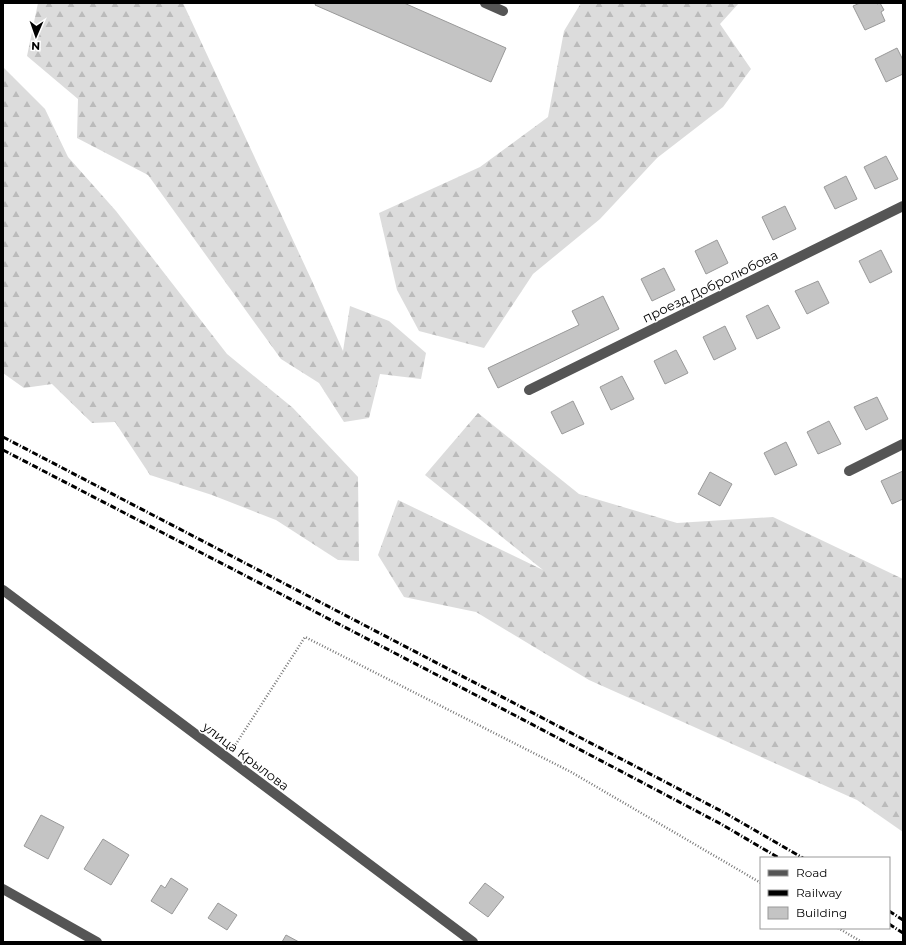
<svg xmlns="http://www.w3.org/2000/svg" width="906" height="945" viewBox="0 0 906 945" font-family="Montserrat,sans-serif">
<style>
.forest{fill:url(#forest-firs)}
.building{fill:#c4c4c4;stroke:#999}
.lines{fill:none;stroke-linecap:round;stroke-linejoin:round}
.path{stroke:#777;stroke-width:2.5;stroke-dasharray:1 2;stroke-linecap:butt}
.minor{stroke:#555;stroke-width:10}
.rail{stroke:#000;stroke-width:3;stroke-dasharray:6 2 1 2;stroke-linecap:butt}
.labels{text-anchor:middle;stroke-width:3;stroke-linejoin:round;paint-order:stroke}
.street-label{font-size:13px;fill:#000;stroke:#fff}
</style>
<defs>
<pattern id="forest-firs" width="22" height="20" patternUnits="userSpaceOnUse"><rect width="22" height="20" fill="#dcdcdc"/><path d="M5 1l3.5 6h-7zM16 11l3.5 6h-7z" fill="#bbb"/></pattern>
</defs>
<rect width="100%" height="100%" fill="#fff"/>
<g class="forest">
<path d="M38,3H183L312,281L343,351L350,306L389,321L426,353L421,379L380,374L369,418L344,422L319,383L281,359L148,175L77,138L78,99L27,56Z"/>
<path d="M581,3H739L720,24L751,69L723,107L657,158L600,219L533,274L484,348L419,331L397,290L379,213L480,167L548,117L564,31Z"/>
<path d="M3,67L45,109L68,157L116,211L227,354L293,408L358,477L359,561L338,560L276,520L212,495L150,475L115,422L92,423L52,384L24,388L3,373Z"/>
<path d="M478,413L579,494L677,523L773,517L903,579V832L857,800L589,680L476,612L404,597L378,555L398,500L543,570L425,475Z"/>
</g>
<g class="building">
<path d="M316,3H404L506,48L491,82L315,5Z"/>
<path d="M860,3H876L877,4L880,3L884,10L881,12L885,21L865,30L853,6Z"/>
<path d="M897,48L903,60V74L886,82L875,59Z"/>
<path d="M886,156L898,179L875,189L864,167Z"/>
<path d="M846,176L857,199L835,209L824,187Z"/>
<path d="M785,206L796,229L773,240L762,217Z"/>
<path d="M717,240L728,263L706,274L695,251Z"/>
<path d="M881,250L892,272L870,283L859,261Z"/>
<path d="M664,268L675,290L652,301L641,279Z"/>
<path d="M818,281L829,303L807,314L795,291Z"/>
<path d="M603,296L619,329L498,388L488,368L579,325L572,311Z"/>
<path d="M768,305L780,328L757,339L746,316Z"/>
<path d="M725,326L736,349L714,360L703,337Z"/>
<path d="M676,350L688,373L665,384L654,361Z"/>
<path d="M622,376L634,399L611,410L600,387Z"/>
<path d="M877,397L888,419L866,430L854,407Z"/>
<path d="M573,401L584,424L562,434L551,412Z"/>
<path d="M829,421L841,444L818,454L807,432Z"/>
<path d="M786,442L797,465L775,475L764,453Z"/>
<path d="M903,471V499L892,504L881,481Z"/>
<path d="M710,472L732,484L720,506L698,494Z"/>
<path d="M41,815L64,827L48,859L24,846Z"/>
<path d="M103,839L129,855L111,885L84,869Z"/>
<path d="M171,878L188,889L172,914L151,901L161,885L165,888Z"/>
<path d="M485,883L504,897L488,917L469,903Z"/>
<path d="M218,903L237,915L227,930L208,918Z"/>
<path d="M286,935L299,942H282Z"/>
</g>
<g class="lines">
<g class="path">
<path d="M234,747L305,637L571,772L761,883"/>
<path d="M838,928L862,942"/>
</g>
<g class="minor">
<path d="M485,3L503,11"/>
<path d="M529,390L903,206"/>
<path d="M849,471L903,444"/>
<path d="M3,590L473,942"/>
<path d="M3,889L97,942"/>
</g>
<g class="rail">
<path d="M3,437L725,813L803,858"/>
<path d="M3,450L520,718L721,824L779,858"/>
<path d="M889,911L903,920"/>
<path d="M889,924L903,933"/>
</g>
</g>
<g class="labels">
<g class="street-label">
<text transform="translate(710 286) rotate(-26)" y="5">проезд Добролюбова</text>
<text transform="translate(246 756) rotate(37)" y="5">улица Крылова</text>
</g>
</g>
<rect width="906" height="945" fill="none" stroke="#000000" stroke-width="8"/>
<rect x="760" y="857" width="130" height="72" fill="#ffffff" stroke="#999999"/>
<rect x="768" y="870" width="20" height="6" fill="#555555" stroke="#999999"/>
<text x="796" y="877" font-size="12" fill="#000000">Road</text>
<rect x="768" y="890" width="20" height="6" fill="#000000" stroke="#999999"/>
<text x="796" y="897" font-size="12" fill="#000000">Railway</text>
<rect x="768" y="907" width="20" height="12" fill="#c4c4c4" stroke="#999999"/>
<text x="796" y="917" font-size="12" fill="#000000">Building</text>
<g transform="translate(36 36) rotate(182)" stroke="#ffffff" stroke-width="3" paint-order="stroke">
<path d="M0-3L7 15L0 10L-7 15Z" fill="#000000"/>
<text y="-6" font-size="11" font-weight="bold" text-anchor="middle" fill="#000000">N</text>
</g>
</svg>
